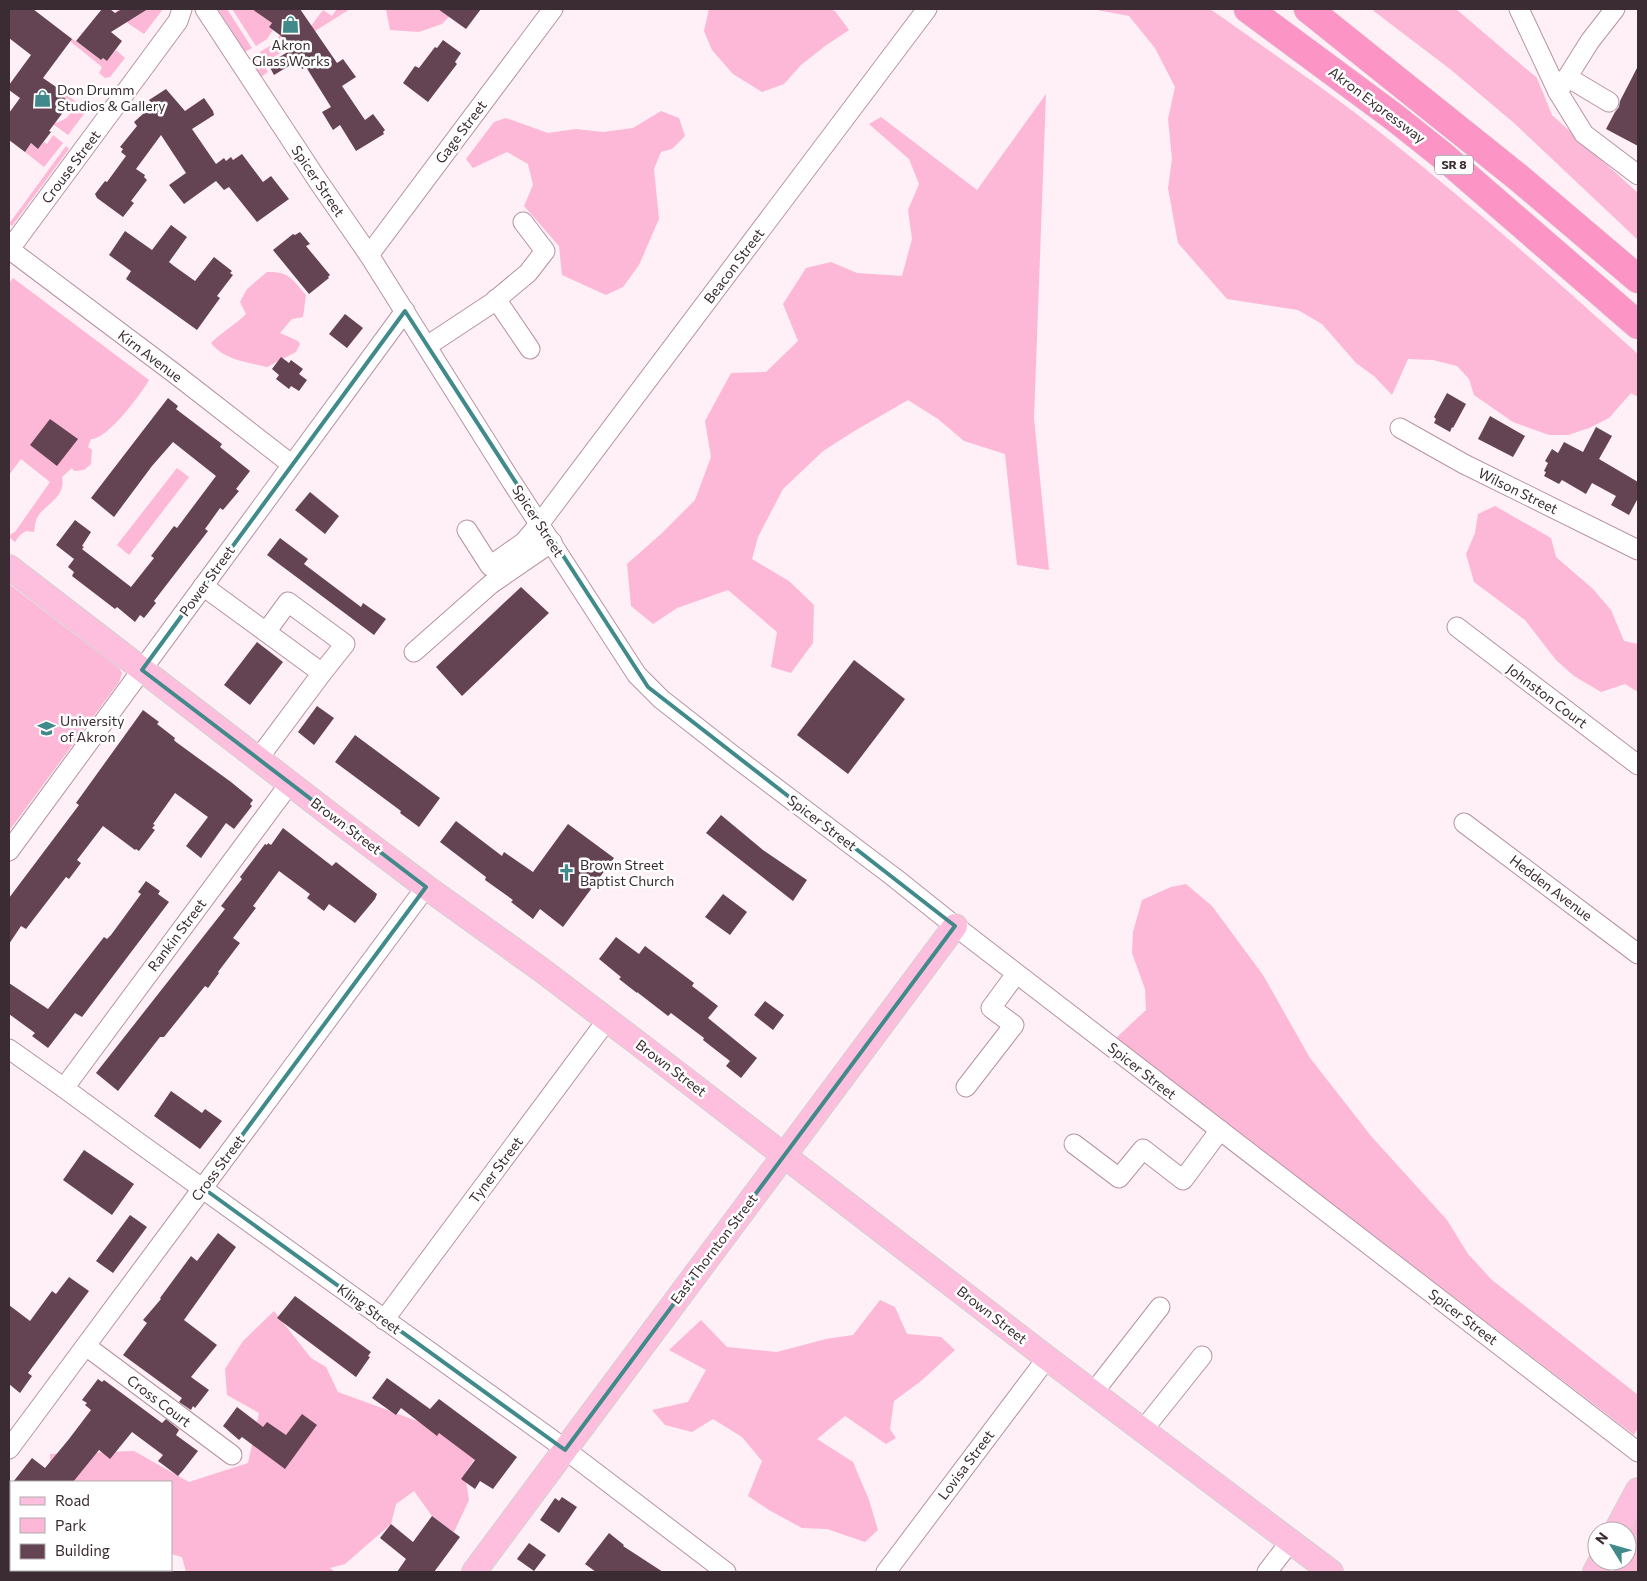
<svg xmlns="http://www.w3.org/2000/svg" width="1647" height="1581" viewBox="0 0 1647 1581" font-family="Commissioner,sans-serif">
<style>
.green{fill:#fdb7d7}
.building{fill:#644452}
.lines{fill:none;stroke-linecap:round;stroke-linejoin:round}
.minor-casing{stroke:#b793a2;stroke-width:21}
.major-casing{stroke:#d4d1d2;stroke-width:26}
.highway-casing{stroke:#d4d1d2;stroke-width:29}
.minor{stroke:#fff;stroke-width:19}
.major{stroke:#fdbfdd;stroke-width:24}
.highway{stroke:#fc95c6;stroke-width:28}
.marked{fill:none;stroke:#418a8b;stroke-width:4;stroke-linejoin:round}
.labels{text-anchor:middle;stroke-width:5;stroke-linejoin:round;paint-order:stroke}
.shield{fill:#fff;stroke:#756b70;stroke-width:1}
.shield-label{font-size:12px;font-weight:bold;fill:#3a2c32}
.poi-label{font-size:14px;fill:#3a2c32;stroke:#fff;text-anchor:start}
.street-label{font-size:14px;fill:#3a2c32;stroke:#fff}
</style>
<rect width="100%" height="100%" fill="#ffeff6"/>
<g class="green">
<path d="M115,9H122L120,10L131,20L148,9H163L144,34L129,24Z"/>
<path d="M218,9H227L252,48L245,52Z"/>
<path d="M232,9H267L262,16L272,23L269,27L273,30L267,39L256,46Z"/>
<path d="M337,9H350L266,62L260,52L273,44L280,35L305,34L323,10L332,16Z"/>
<path d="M386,9H456L442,24L419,32L390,30Z"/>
<path d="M709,9H829L835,11L849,30L825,46L801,65L784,84L762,92L733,74L712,50L704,31Z"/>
<path d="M1092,9H1210L1223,18C1276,56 1331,93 1382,134C1471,204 1554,279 1638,354V397L1631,393L1609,418L1589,428L1568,435H1549L1513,422L1474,395L1469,379L1457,366L1433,360L1408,359L1392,395L1374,376L1356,363L1322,324L1298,310L1227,299L1178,243L1168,188L1172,159L1168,119L1175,87L1155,48L1129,16Z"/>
<path d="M1371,9H1456L1537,78L1552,115L1638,193V240L1514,123L1450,69Z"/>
<path d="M56,27L101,60L103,58L107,61L116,50L125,58L110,77L105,78L99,73L102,67L55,29Z"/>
<path d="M257,54L268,72L261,77L249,59Z"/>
<path d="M62,91L87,110L68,135L53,124C64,120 70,118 74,105L60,94Z"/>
<path d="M1046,94L1034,418L1049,570L1017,565L1005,454L964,441L938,419L908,400L856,430L823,451L783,489L758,537L752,559L789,581L814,605L813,643L791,673L771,667L777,632L728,590L677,608L653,624L631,606L627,564L661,534L695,500L711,457L705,421L731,373L766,372L798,341L783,304L806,268L831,262L857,273L902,276L912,239L908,210L919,184L909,159L869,124L881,117L977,190Z"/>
<path d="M661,111L679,118L685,136L672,149L661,152L654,169L659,219L639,265L623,287L606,295L562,275L559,246L524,206L533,185L528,164L507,152L473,168L466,159L494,122L506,118L548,133L576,129L603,132L633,128Z"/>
<path d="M53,135L63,143L44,167L25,152L31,143L38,149L44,142L47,144Z"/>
<path d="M66,146L69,149L12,226L9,224Z"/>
<path d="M267,272C289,271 293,280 306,295L303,317L292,319L280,333L298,341L300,344L296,352L267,367C247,362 224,360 211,343C222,332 235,325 246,314L240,302L247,289Z"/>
<path d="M13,278L149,380C141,394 107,440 91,439L88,447L92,450L91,464L84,470L74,471L72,468L62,477C66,497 47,503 38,516C35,521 35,527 34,532L26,531L20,535L15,542L9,537V535L15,532L50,482L21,459L9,475V283Z"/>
<path d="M177,468L189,477L129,555L117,545Z"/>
<path d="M1495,506L1551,538L1556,557L1593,589L1611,610L1624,641L1638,644V692L1625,684L1601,692L1574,676L1556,660L1525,620L1474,582L1466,554L1475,533L1478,514Z"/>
<path d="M9,584L119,668L122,673L119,682L9,831Z"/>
<path d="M1186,884L1212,906L1263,975L1310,1058L1371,1136L1447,1220L1468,1254L1492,1280L1638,1395V1428L1634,1435L1116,1038L1146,1010L1145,989L1132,953L1133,932L1142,900L1171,887Z"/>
<path d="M880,1300L895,1307L907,1334L941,1337L955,1350L921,1381L894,1401L890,1429L896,1438L886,1444L845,1416L817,1439L853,1462L869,1500L878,1530L865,1542L827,1529L802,1528L769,1510L748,1496L762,1461L742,1437L713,1419L692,1432L665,1425L652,1410L688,1402L706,1370L669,1350L701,1320L727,1347L777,1352L826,1339L853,1335Z"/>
<path d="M274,1311L311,1358L326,1367L338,1392L420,1422L477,1455L465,1474L469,1500L454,1532L432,1516L414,1491L396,1504L391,1524L345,1564L330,1568L335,1572H186L182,1557L171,1554V1482H51L50,1454L134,1451L189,1482L248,1463L259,1413L227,1395L225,1369L243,1341Z"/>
<path d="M1638,1513V1572H1613L1619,1561H1627V1534Z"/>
</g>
<g class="building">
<path d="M9,9H33L72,39L43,78L62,91L60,94L70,103L49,131L51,132L38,149L31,143L25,152L9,140V113L20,98L9,90V85L31,55L9,38Z"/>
<path d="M102,9H110L115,13L122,9H148L111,32L122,41L107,61L103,58L101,60L76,41Z"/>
<path d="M252,9H300L337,63L343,59L356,77L342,86L365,120L373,114L385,130L383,132L384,134L356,151L340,125L333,130L322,112L331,107L306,67L302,69L297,61L274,75L268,64L296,47L269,27L272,23Z"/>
<path d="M438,9H481L466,29Z"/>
<path d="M443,40L461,53L455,62L457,64L428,102L403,83L415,66L419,68L435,47L437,48Z"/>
<path d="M1638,66V146L1606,129L1615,112L1619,107L1620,101Z"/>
<path d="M166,89L185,111L204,98L213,111L214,115L192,129L216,164L224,158L226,161L231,157L233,160L242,154L263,182L271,176L289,199L257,222L229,187L224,190L216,181L184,204L169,185L186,173L161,135L136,169L145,175L144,177L147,180L131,201L134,203L123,217L97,198L95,194L105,181L107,182L126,156L121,152L123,149L120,147L137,126L134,122L153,105L149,100Z"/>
<path d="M171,225L187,237L169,262L174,266L195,281L214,257L232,271L230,273L233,275L217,296L220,298L197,330L126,279L131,271L109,255L125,231L152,250Z"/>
<path d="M300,232L310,244L306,246L330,275L328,277L329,278L309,294L273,250L293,234L295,235Z"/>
<path d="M345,314L363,328L347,348L329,334Z"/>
<path d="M281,357L289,363L291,360L303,369L299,374L307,380L299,391L291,386L289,389L276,379L279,375L272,369Z"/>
<path d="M1447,393L1466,404L1453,428L1452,427L1450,432L1434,423L1436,419L1434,417Z"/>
<path d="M168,398L178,406L176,409L222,444L220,447L250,471L236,489L239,491L223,510L220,508L205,529L208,531L154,601L156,603L144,618L140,615L135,622L117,607L115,609L72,576L74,572L68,567L74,559L56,545L75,520L91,532L82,546L84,547L82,549L131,587L154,558L151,556L174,526L177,528L216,476L173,442L152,466L114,517L91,498Z"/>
<path d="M1490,416L1525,436L1513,457L1478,439Z"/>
<path d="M50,419L78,439L57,466L30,445Z"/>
<path d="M1596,427L1612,436L1599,459L1638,482V498L1629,515L1611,505L1616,496L1592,483L1586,494L1562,480L1559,484L1544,476L1546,472L1544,471L1548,463L1545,461L1552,449L1558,453L1564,442L1583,452Z"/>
<path d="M310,492L339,516L325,534L295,510Z"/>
<path d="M280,538L308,559L304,564L361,607L363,603L386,619L374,635L267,555Z"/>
<path d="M521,587L549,613L462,696L436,667Z"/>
<path d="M257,642L283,662L250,705L224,685Z"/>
<path d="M854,660L905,699L848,774L797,735Z"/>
<path d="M317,706L334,718L314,745L298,732Z"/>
<path d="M143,710L159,722L157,724L175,738L174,740L176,742L231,782L253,800L250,804L252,806L234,829L226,823L201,858L186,846L208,817L175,793L153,824L155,825L152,828L155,830L139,851L136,849L135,850L103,826L77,860L81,863L69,879L66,877L26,929L21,926L9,944V898L79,805L76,803Z"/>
<path d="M355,735L440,798L419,827L400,813L401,811L335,762Z"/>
<path d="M721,815L763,850L807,880L793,901L706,833Z"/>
<path d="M456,821L502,856L504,852L533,872L568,824L614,858L563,927L540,909L533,919L511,902L513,900L485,880L486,877L440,842Z"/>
<path d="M283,828L332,866L336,862L350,873L377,894L375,899L355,923L329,904L324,911L307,898L310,894L279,871L253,906L256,908L233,938L240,943L218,972L219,973L208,988L205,986L164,1037H160L118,1091L96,1073L225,909L221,906L242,879L240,877L265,844L267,845L268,843L271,845Z"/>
<path d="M146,881L160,891L158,894L169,902L82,1017L75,1013L48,1048L32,1036L35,1033L9,1014V983L48,1009L104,937L107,939L111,935L141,894L138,892Z"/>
<path d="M723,894L747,912L730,935L705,917Z"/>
<path d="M616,937L639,954L645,946L694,983L692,986L718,1006L708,1018L757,1058L741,1078L726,1066L730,1061L703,1040L704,1038L671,1013L668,1016L637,992V993L619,979L621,977L599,959Z"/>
<path d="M765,1001L784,1015L773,1030L754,1015Z"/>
<path d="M171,1091L202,1113L205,1109L222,1121L200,1149L154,1116Z"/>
<path d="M84,1150L134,1184L112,1215L63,1180Z"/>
<path d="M130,1215L147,1227L113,1273L96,1261Z"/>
<path d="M218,1233L236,1247L184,1320L217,1345L191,1377L209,1390L195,1408L193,1406L191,1410L179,1402L182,1398L123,1355L147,1323L143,1320L161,1299L160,1298L191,1256L197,1261Z"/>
<path d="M69,1277L89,1291L28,1373L32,1376L20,1393L9,1384V1305L30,1321L52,1291L56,1294Z"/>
<path d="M295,1296L371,1352L368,1356L370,1357L356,1377L277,1318Z"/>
<path d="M387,1378L430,1409L439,1399L517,1457L493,1489L480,1481L475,1489L461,1479L475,1460L439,1433L437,1436L401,1408L396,1415L372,1398Z"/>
<path d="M98,1379L102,1382L104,1380L162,1423L166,1419L177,1428L179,1430L176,1435L198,1451L184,1469L178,1476L158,1461L163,1455L132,1432L110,1459L99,1450L73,1482H13L32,1458L45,1468L69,1439L91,1410L85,1405L87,1403L82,1400Z"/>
<path d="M237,1407L263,1427L267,1422L286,1435L302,1414L317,1425L285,1469L242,1437L239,1440L223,1426Z"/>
<path d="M562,1497L577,1507L559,1533L540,1520L555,1498L559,1501Z"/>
<path d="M432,1516L460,1537L434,1572H397L406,1559L380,1538L391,1524L413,1542Z"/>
<path d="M609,1533L624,1545L623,1546L663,1572H596L585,1564Z"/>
<path d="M529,1543L546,1555L534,1571L517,1559Z"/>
</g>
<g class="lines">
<defs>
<g id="minor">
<path d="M205,9L318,181L369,255L508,476L637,675L661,699L735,757L895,878L955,926L1638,1452"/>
<path d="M1519,9L1558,92"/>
<path d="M1615,9L1590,41L1558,92L1584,134L1638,175"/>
<path d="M1567,77L1609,102"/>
<path d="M9,249L174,373L291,464"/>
<path d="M9,250L178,21L182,9"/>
<path d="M369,255L553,9"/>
<path d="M496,299L530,349"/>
<path d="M427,346L492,303L528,273L545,251L523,222"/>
<path d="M1400,428L1464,464L1638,550"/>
<path d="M467,530L490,566L524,542L540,523L927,9"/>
<path d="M203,586L322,673L258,759"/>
<path d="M1457,627L1638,765"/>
<path d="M266,632L288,602L345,644L322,673"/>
<path d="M414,652L491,584L552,542"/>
<path d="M1464,823L1638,954"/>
<path d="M9,851C142,671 272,491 405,311"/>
<path d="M9,1049L64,1088L139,1143L550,1438L726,1572"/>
<path d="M966,1087L1014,1025L991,1008L1016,974"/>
<path d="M64,1088L290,783"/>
<path d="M1074,1144L1119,1178L1143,1149L1183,1180L1220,1130"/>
<path d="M384,1320L607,1020"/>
<path d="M86,1346L232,1455"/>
<path d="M1093,1393L1160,1307"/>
<path d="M1143,1430L1202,1356"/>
<path d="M9,1449L426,887"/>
<path d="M15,1570L18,1572"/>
<path d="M886,1572L1047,1358"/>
<path d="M1267,1572L1290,1542"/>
</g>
<g id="major">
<path d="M9,567L353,832L426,887L543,971L656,1057L1047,1358L1331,1572"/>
<path d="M1616,1531L1638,1490"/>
<path d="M474,1572L955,926"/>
<path d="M1595,1572L1601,1561"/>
</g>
<g id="highway">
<path d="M1248,9L1394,117L1443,156L1638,325"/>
<path d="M1308,9L1519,178L1638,279"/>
</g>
</defs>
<use href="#minor" class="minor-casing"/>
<use href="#major" class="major-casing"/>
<use href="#highway" class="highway-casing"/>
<use href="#minor" class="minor"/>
<use href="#major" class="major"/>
<use href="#highway" class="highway"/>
</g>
<path class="marked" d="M405,311L648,687L955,926L565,1450L203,1188L426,887L142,670Z"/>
<defs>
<symbol id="shop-bare" viewBox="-9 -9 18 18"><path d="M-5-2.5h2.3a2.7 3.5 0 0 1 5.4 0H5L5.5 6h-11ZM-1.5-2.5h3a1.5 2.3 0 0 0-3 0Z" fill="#418a8b" stroke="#fff" stroke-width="2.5" paint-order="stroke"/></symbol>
<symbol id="university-bare" viewBox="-9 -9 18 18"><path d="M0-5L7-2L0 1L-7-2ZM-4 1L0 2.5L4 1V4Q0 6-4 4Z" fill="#418a8b" stroke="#fff" stroke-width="2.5" paint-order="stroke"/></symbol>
<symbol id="church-bare" viewBox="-9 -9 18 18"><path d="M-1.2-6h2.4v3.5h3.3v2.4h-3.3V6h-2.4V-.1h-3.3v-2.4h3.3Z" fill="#418a8b" stroke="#fff" stroke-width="2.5" paint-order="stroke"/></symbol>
</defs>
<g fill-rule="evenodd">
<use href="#shop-bare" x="278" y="12" width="25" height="25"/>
<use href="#shop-bare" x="30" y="86" width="25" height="25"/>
<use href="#university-bare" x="34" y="716" width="25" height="25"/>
<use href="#church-bare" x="554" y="860" width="25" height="25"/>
</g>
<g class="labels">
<rect class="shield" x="1435" y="155.5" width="38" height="19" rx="4"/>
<g class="shield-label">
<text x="1454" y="169">SR 8</text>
</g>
<g class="poi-label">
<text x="291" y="50" text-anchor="middle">Akron<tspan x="291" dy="16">Glass Works</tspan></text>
<text x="57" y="95">Don Drumm<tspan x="57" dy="16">Studios &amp; Gallery</tspan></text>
<text x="60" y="726">University<tspan x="60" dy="16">of Akron</tspan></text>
<text x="580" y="870">Brown Street<tspan x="580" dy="16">Baptist Church</tspan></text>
</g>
<g class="street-label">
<text transform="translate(1377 105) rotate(37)" y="5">Akron Expressway</text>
<text transform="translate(461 132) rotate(-53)" y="5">Gage Street</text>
<text transform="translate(71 167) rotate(-53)" y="5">Crouse Street</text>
<text transform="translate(318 181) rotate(56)" y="5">Spicer Street</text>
<text transform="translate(734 266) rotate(-53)" y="5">Beacon Street</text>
<text transform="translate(150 356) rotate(37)" y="5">Kirn Avenue</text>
<text transform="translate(1518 491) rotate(26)" y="5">Wilson Street</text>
<text transform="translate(538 521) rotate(57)" y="5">Spicer Street</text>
<text transform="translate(207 581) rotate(-54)" y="5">Power Street</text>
<text transform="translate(1547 696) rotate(37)" y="5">Johnston Court</text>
<text transform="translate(822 823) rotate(37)" y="5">Spicer Street</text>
<text transform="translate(346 826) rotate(37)" y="5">Brown Street</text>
<text transform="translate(1551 888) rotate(37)" y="5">Hedden Avenue</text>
<text transform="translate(177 935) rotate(-53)" y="5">Rankin Street</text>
<text transform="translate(671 1068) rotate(37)" y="5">Brown Street</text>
<text transform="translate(1142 1071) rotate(38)" y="5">Spicer Street</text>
<text transform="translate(218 1168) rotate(-53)" y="5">Cross Street</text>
<text transform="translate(496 1170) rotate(-53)" y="5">Tyner Street</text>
<text transform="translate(714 1249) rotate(-53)" y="5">East Thornton Street</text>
<text transform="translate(369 1309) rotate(36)" y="5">Kling Street</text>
<text transform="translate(992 1315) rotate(38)" y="5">Brown Street</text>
<text transform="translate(1463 1317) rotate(37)" y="5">Spicer Street</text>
<text transform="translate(159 1401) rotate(37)" y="5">Cross Court</text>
<text transform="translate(966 1465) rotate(-53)" y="5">Lovisa Street</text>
</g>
</g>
<rect width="1647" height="1581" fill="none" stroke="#3a2c32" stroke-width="20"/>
<rect x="10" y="1481" width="162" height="90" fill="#ffffff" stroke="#b0abad"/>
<rect x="20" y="1497" width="25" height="8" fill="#fdbfdd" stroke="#b0abad"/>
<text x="55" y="1506" font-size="15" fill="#3a2c32">Road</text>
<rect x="20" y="1518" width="25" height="15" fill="#fdb7d7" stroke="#b0abad"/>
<text x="55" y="1531" font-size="15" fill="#3a2c32">Park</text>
<rect x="20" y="1544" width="25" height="15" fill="#644452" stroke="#b0abad"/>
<text x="55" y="1556" font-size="15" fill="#3a2c32">Building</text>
<g transform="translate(1612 1546) rotate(307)"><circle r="24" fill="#ffffff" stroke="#b0abad"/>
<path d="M0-4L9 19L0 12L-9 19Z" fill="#418a8b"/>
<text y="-8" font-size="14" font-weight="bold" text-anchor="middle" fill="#3a2c32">N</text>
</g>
</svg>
